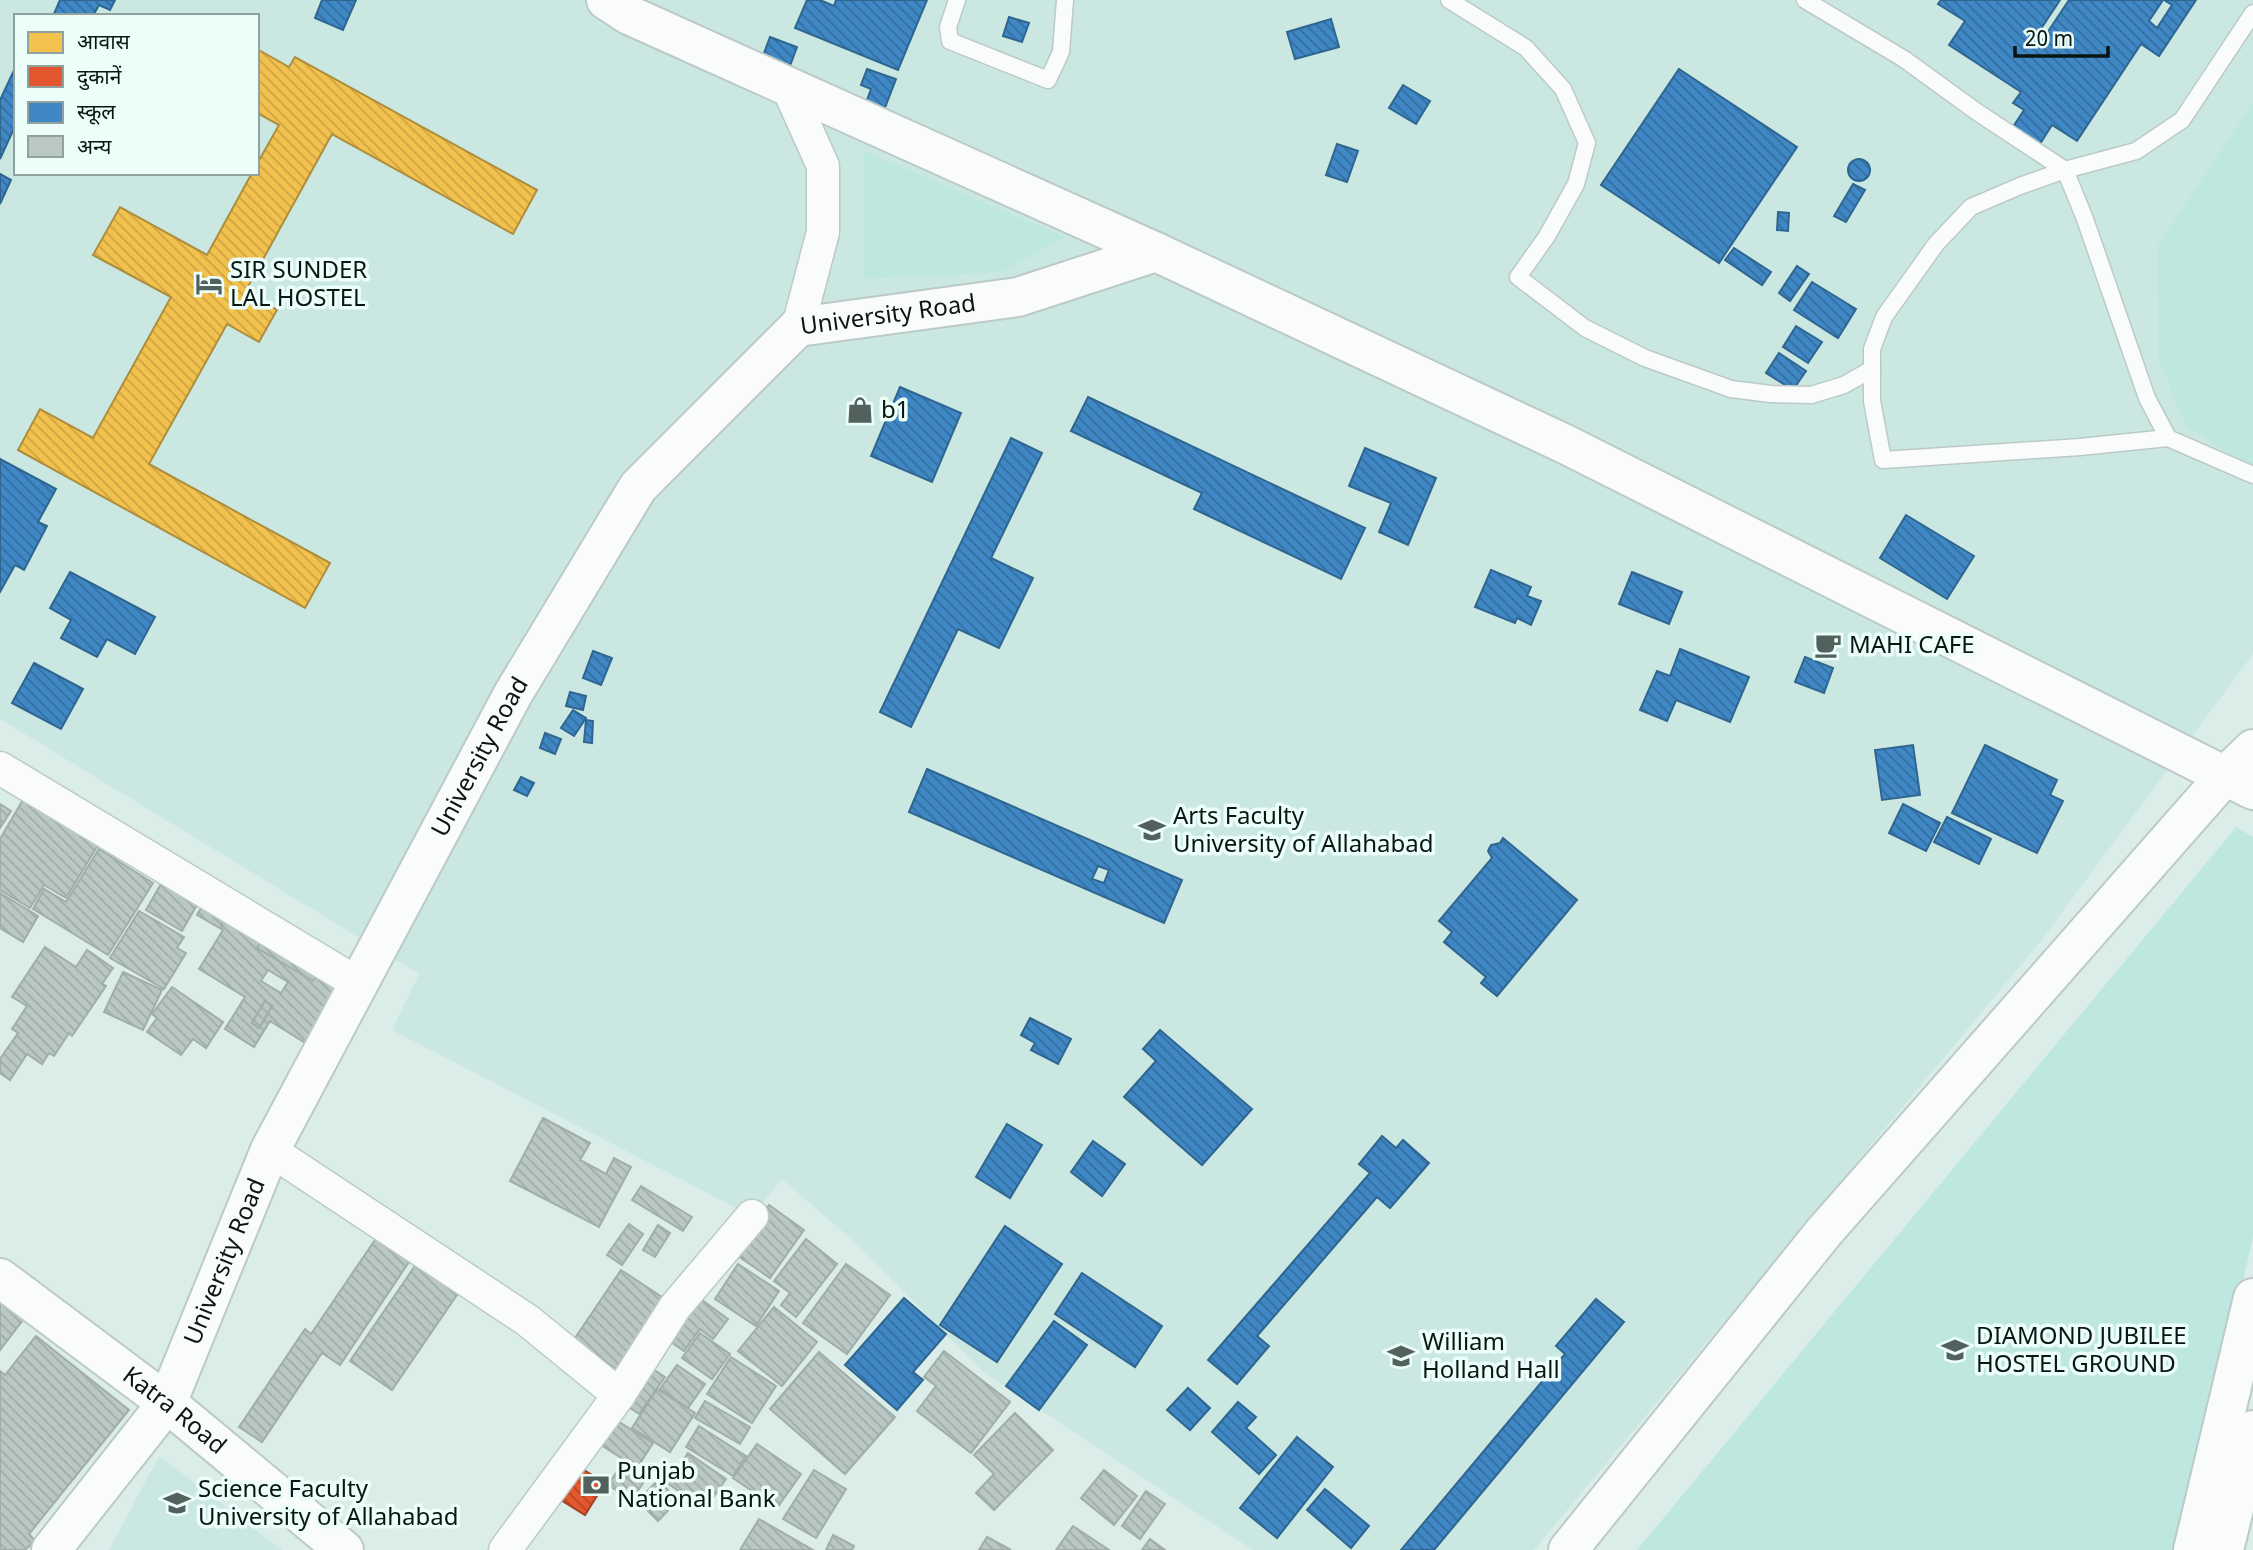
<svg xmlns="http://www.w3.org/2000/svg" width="2253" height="1550" viewBox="0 0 2253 1550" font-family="Georgia,'Noto Sans Devanagari',serif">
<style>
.built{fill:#cae8e1;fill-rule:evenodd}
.green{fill:#bee8df}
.homes{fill:url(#homes-back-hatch);stroke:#ac8e3c;stroke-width:2}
.shops{fill:url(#shops-back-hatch);stroke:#a34426;stroke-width:2}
.schools{fill:url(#schools-back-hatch);stroke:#2f6690;stroke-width:2;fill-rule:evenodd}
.building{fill:url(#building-back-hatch);stroke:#a0aeaa;stroke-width:2;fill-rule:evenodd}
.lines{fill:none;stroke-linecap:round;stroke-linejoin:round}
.service-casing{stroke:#bccac7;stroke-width:19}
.minor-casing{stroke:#bccac7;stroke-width:35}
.tertiary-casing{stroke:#bccac7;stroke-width:42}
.secondary-casing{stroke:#bccac7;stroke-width:42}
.trunk-casing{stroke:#bccac7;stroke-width:42}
.service{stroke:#fafcfc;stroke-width:16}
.minor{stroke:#fafcfc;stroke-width:32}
.tertiary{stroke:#fafcfc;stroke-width:38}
.secondary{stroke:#fafcfc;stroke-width:38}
.trunk{stroke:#fafcfc;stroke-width:38}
.labels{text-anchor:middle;stroke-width:7;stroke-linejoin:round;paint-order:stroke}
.poi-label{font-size:24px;fill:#0a1613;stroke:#ebfefa;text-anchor:start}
.street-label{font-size:24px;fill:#0a1613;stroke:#ebfefa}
</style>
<defs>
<pattern id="homes-back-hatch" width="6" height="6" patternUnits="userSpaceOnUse" patternTransform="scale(1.75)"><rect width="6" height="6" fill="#f2c14e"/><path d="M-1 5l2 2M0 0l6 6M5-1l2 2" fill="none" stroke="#cea543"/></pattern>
<pattern id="shops-back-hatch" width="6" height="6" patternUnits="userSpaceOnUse" patternTransform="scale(1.75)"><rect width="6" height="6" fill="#e4572e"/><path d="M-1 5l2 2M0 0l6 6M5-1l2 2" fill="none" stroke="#b74726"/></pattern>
<pattern id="schools-back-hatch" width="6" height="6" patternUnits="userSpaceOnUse" patternTransform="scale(1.75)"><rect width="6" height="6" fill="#3f88c5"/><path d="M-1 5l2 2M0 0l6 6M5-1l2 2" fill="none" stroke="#336e9f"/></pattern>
<pattern id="building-back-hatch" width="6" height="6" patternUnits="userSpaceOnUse" patternTransform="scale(1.75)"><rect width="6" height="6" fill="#bac8c5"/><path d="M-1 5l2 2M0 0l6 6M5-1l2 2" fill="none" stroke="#9faba8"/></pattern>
</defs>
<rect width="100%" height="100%" fill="#dbede9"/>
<g class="built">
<path d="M0,0H2253V654L2041,941L1534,1550H1253L984,1373L858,1245L782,1179L752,1216L392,1030L419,974L0,719ZM16,16H257V173H16Z"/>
<path d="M159,1456L282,1550H109Z"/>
</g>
<g class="green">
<path d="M2253,102V468L2185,425L2159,360L2157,247Z"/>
<path d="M864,151L1065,237L1002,272L863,279Z"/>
<path d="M2236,827L2253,837V1237L2182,1550H1637Z"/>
</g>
<path class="homes" d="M257,49L289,67L295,57L537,190L513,234L332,134L245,292L277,310L259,342L227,324L149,464L330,563L305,608L18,450L40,409L93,438L171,297L93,255L120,207L207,255L252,173H257V164L279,125L257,113Z"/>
<path class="shops" d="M576,1465L605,1483L585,1515L556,1497Z"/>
<g class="schools">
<path d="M60,0H115L110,10L99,5L93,16H53Z"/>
<path d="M322,0H356L343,30L315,18Z"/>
<path d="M807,0H820L834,6L836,0H927L898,70L795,28Z"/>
<path d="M1941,0H2060L2033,41L2039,45L2069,0H2163L2149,21L2157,28L2172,5L2164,0H2196L2159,56L2141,44L2077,141L2052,125L2038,147L2011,130L2024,110L2013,103L2021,92L1949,45L1965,21L1938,4Z"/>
<path d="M1009,17L1029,23L1022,42L1003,36Z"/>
<path d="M1331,19L1339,47L1295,59L1287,32Z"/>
<path d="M770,37L797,47L785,79L758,69Z"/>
<path d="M16,66V124L0,159V100Z"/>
<path d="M867,69L896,79L881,118L863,111L871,89L861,85Z"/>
<path d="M1679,69L1797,147L1719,263L1601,185Z"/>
<path d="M1403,85L1430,101L1416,124L1389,108Z"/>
<path d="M1337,144L1358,151L1347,182L1326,175Z"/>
<circle cx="1859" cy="170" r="11"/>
<path d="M0,174L11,180L0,204Z"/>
<path d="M1853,184L1865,190L1846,222L1834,216Z"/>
<path d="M1778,212L1789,213L1788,231L1777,230Z"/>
<path d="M1734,248L1771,272L1762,285L1725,260Z"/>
<path d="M1797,266L1809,274L1790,301L1779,293Z"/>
<path d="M1812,282L1856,309L1838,338L1794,310Z"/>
<path d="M1796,326L1822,342L1808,363L1783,347Z"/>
<path d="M1779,353L1806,371L1793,390L1766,373Z"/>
<path d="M900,387L961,413L932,482L871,456Z"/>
<path d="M1088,397L1365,528L1341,579L1194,509L1202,493L1071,431Z"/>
<path d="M1011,438L1042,453L991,558L1033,578L999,648L958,629L911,727L880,712Z"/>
<path d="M1365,448L1436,478L1408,545L1379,532L1391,503L1349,486Z"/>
<path d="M0,459L56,489L38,522L47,526L24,570L15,565L0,592Z"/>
<path d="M1906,515L1974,556L1947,599L1880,558Z"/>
<path d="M1491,570L1531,587L1527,596L1541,601L1531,625L1517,618L1515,623L1475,607Z"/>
<path d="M70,572L155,617L135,654L107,639L97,657L61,638L71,620L50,608Z"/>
<path d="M1632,572L1682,592L1669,624L1619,604Z"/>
<path d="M1680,649L1749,677L1730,722L1676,700L1667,721L1640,710L1657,671L1670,676Z"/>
<path d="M593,651L612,658L601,685L583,678Z"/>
<path d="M1805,657L1833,668L1824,693L1795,682Z"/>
<path d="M34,663L83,689L61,729L12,703Z"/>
<path d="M570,692L586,696L583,710L566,706Z"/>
<path d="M573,710L586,718L574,736L561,728Z"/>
<path d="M586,720L593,721L592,743L584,742Z"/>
<path d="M545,733L561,739L555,754L540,748Z"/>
<path d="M1913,745L1920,795L1882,800L1875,750Z"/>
<path d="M1985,745L2057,780L2050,795L2063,801L2037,853L1952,813Z"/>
<path d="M927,769L1182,880L1164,923L909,812ZM1098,866L1109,870L1104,883L1092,879Z"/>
<path d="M521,777L534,783L527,796L514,790Z"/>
<path d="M1903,804L1940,823L1926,851L1889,833Z"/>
<path d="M1947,817L1991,839L1979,864L1934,842Z"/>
<path d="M1503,838L1577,900L1497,996L1481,983L1486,977L1444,942L1452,932L1439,921L1492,858L1488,851L1491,845L1500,843Z"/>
<path d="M1030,1018L1071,1039L1058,1064L1031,1050L1035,1043L1021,1035Z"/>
<path d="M1160,1030L1252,1109L1202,1165L1124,1097L1156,1061L1143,1049Z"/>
<path d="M1007,1124L1042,1145L1010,1198L976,1177Z"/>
<path d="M1382,1136L1396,1148L1403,1140L1429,1163L1390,1208L1377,1197L1257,1336L1269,1346L1237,1384L1208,1360L1370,1173L1359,1164Z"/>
<path d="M1093,1141L1125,1164L1102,1196L1071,1172Z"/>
<path d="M1005,1226L1062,1264L997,1362L940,1325Z"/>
<path d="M1082,1273L1162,1326L1135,1367L1055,1314Z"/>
<path d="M904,1298L946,1334L913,1372L923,1380L897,1410L845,1365Z"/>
<path d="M1596,1299L1624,1322L1434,1550H1401L1565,1354L1556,1346Z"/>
<path d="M1054,1321L1087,1345L1039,1410L1006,1386Z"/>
<path d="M1188,1388L1210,1408L1190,1430L1167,1410Z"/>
<path d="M1238,1402L1256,1417L1246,1428L1276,1455L1259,1474L1212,1432Z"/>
<path d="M1297,1437L1333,1467L1277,1538L1240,1508Z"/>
<path d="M1325,1489L1369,1526L1351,1548L1307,1510Z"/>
</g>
<g class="building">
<path d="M23,800L98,845L66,898L44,885L30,908L0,890V839Z"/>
<path d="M0,804L11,811L0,828Z"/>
<path d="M99,849L153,883L108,955L33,909L44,889L66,902Z"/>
<path d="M162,882L198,903L182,931L146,910Z"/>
<path d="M211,892L267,925L254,948L197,915Z"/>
<path d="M0,893L38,916L23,942L0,928Z"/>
<path d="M229,896L358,973L312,1047L270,1021L254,1047L225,1029L245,997L199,969L223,930L220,928L223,922L216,917ZM268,970L288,982L281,993L261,981ZM265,1001L272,1006L259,1028L252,1023Z"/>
<path d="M139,911L184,937L177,948L186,953L164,989L110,958Z"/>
<path d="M270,925L323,964L313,981L257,948Z"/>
<path d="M45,947L76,967L87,950L113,968L102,984L106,986L72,1036L69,1033L54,1056L49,1053L42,1064L27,1054L10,1080L0,1073V1059L18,1033L12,1029L27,1006L12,997Z"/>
<path d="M123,972L162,990L143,1030L104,1012Z"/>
<path d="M172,987L223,1022L206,1048L193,1039L181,1055L147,1032L157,1018L152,1014Z"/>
<path d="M265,1001L272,1006L259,1028L252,1023Z"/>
<path d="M543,1118L590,1143L580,1160L606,1174L614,1158L631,1167L599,1227L510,1181Z"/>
<path d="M641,1186L692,1217L683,1231L632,1200Z"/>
<path d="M769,1205L804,1230L770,1278L735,1254Z"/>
<path d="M629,1224L643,1234L622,1265L607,1255Z"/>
<path d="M658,1225L670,1233L655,1257L643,1250Z"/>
<path d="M379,1234L413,1256L340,1365L322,1353L262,1442L239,1427L305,1329L311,1334Z"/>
<path d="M806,1239L837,1264L796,1317L781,1305L790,1293L774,1281Z"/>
<path d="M421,1257L463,1286L392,1390L350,1361Z"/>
<path d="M738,1264L779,1291L756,1326L715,1299Z"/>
<path d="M846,1264L890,1295L847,1354L803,1323Z"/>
<path d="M621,1270L668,1301L621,1372L573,1341Z"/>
<path d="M691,1292L728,1319L713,1339L700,1329L684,1351L660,1334Z"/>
<path d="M0,1303L23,1320L0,1350Z"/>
<path d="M774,1307L817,1342L782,1386L738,1351Z"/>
<path d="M700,1333L730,1354L712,1379L682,1358Z"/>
<path d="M36,1336L129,1410L29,1534L35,1541L25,1550H0V1371L5,1375Z"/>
<path d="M944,1351L1010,1402L971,1453L917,1411L936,1386L924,1377Z"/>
<path d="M819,1352L895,1417L845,1474L770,1409Z"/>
<path d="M731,1357L776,1386L752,1423L707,1394Z"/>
<path d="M647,1365L665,1377L639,1414L621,1402Z"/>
<path d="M677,1365L705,1384L688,1408L660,1389Z"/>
<path d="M657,1389L695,1413L670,1452L632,1428Z"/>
<path d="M705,1401L750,1427L740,1444L695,1418Z"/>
<path d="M1015,1413L1053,1450L994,1510L976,1493L994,1474L974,1455Z"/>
<path d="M616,1420L653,1443L637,1468L601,1445Z"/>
<path d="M699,1426L746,1456L733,1476L686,1447Z"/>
<path d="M757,1444L801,1474L777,1508L733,1478Z"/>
<path d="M688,1453L726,1479L705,1509L667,1483Z"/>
<path d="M624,1461L647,1477L632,1500L608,1485Z"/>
<path d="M814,1470L846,1489L816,1538L783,1519Z"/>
<path d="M1104,1470L1137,1496L1114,1525L1081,1498Z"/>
<path d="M658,1480L678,1500L658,1521L638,1501Z"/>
<path d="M1146,1491L1165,1504L1140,1539L1122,1526Z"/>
<path d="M759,1519L813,1550H740Z"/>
<path d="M1073,1526L1109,1550H1056Z"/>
<path d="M833,1535L854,1546L852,1550H826Z"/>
<path d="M987,1537L1011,1550H979Z"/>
<path d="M1150,1539L1165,1550H1142Z"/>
</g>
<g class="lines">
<defs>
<g id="service">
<path d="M957,0L948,27L950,41L1048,80L1061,52L1065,0"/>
<path d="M1449,0L1526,48L1563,89L1587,143L1576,184L1547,236L1518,277L1585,328L1645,358L1731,389L1771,394L1811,395L1844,385L1872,369"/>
<path d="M1805,0L1904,59L1977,112L2065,170L2136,151L2182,120L2253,13"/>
<path d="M2168,438L2147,398L2085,219L2065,170L2020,186L1971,207L1936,244L1884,317L1872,349V401L1883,460L2080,447L2168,438L2253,475"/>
</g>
<g id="minor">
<path d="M788,88L823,166V232L798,327"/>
<path d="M0,768L359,984"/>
<path d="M270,1150L527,1320L619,1395"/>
<path d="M505,1550L619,1395L675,1307L752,1216"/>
</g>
<g id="tertiary">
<path id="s1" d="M0,1278L167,1403L344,1550"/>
<path id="s2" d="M51,1550L167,1403L270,1150L513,694L638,487L798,327L1018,297L1156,252"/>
<path d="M1568,1550L1824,1232L2225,776L2253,749"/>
</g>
<path id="secondary" d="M606,0L629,15L1156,252L1565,444L2253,790"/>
<g id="trunk">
<path d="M2193,1550L2253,1298"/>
<path d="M2224,1550L2253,1430"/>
</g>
</defs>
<use href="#service" class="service-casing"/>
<use href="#minor" class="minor-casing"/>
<use href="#tertiary" class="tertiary-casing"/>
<use href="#secondary" class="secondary-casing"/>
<use href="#trunk" class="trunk-casing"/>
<use href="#service" class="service"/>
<use href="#minor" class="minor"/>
<use href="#tertiary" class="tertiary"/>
<use href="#secondary" class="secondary"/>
<use href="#trunk" class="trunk"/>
</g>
<defs>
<symbol id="hotel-bare" viewBox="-9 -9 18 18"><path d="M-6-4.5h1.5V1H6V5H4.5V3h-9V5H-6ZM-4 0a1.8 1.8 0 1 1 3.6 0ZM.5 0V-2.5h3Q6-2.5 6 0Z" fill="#53615e" stroke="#ebfefa" stroke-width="2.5" paint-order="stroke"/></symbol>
<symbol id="shop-bare" viewBox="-9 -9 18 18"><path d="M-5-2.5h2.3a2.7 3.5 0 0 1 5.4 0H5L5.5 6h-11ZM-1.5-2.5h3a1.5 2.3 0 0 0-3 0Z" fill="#53615e" stroke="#ebfefa" stroke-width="2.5" paint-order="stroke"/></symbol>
<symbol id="cafe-bare" viewBox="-9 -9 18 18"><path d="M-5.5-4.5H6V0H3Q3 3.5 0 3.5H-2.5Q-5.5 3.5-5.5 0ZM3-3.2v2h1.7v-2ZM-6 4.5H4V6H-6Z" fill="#53615e" stroke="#ebfefa" stroke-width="2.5" paint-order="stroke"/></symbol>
<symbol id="university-bare" viewBox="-9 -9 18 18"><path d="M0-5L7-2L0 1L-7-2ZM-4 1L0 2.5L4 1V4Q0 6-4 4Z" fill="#53615e" stroke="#ebfefa" stroke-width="2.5" paint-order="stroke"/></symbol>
<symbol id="bank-bare" viewBox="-9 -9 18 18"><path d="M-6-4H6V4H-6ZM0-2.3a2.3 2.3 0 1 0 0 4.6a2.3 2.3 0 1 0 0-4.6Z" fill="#53615e" stroke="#ebfefa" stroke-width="2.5" paint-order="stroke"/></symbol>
</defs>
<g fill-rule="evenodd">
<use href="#hotel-bare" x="190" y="265" width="38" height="38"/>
<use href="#shop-bare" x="841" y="391" width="38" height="38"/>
<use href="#cafe-bare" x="1809" y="626" width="38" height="38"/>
<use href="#university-bare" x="1133" y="811" width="38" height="38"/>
<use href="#university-bare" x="1936" y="1331" width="38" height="38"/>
<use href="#university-bare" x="1382" y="1337" width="38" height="38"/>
<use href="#bank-bare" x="577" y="1466" width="38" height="38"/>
<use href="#university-bare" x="158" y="1484" width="38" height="38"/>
</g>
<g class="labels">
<g class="poi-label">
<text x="230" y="278">SIR SUNDER<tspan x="230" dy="28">LAL HOSTEL</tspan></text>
<text x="881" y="418">b1</text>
<text x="1849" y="653">MAHI CAFE</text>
<text x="1173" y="824">Arts Faculty<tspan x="1173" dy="28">University of Allahabad</tspan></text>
<text x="1976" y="1344">DIAMOND JUBILEE<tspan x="1976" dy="28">HOSTEL GROUND</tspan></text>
<text x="1422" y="1350">William<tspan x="1422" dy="28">Holland Hall</tspan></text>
<text x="617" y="1479">Punjab<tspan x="617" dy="28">National Bank</tspan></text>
<text x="198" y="1497">Science Faculty<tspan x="198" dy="28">University of Allahabad</tspan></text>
</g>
<g class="street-label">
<text dy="8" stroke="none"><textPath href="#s2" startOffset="1536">University Road</textPath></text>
<text dy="8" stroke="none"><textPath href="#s2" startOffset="906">University Road</textPath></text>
<text dy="8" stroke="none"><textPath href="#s2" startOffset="340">University Road</textPath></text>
<text dy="8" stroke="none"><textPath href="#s1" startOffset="219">Katra Road</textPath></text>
</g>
</g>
<rect x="14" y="14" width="245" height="161" fill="#ebfefa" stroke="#91a19e" stroke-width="2"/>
<rect x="28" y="32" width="35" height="21" fill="#f2c14e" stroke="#91a19e" stroke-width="2"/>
<text x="77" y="49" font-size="21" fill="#0a1613">आवास</text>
<rect x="28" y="66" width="35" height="21" fill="#e4572e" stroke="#91a19e" stroke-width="2"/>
<text x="77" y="84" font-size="21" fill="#0a1613">दुकानें</text>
<rect x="28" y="102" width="35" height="21" fill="#3f88c5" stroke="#91a19e" stroke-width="2"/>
<text x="77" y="119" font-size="21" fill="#0a1613">स्कूल</text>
<rect x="28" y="136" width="35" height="21" fill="#bac8c5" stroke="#91a19e" stroke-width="2"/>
<text x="77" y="154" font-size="21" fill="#0a1613">अन्य</text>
<path d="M2015 46v10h93v-10" fill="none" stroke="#0a1613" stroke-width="3.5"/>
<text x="2025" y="46" font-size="21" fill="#0a1613" stroke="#ebfefa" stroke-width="5" paint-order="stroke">20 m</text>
</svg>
